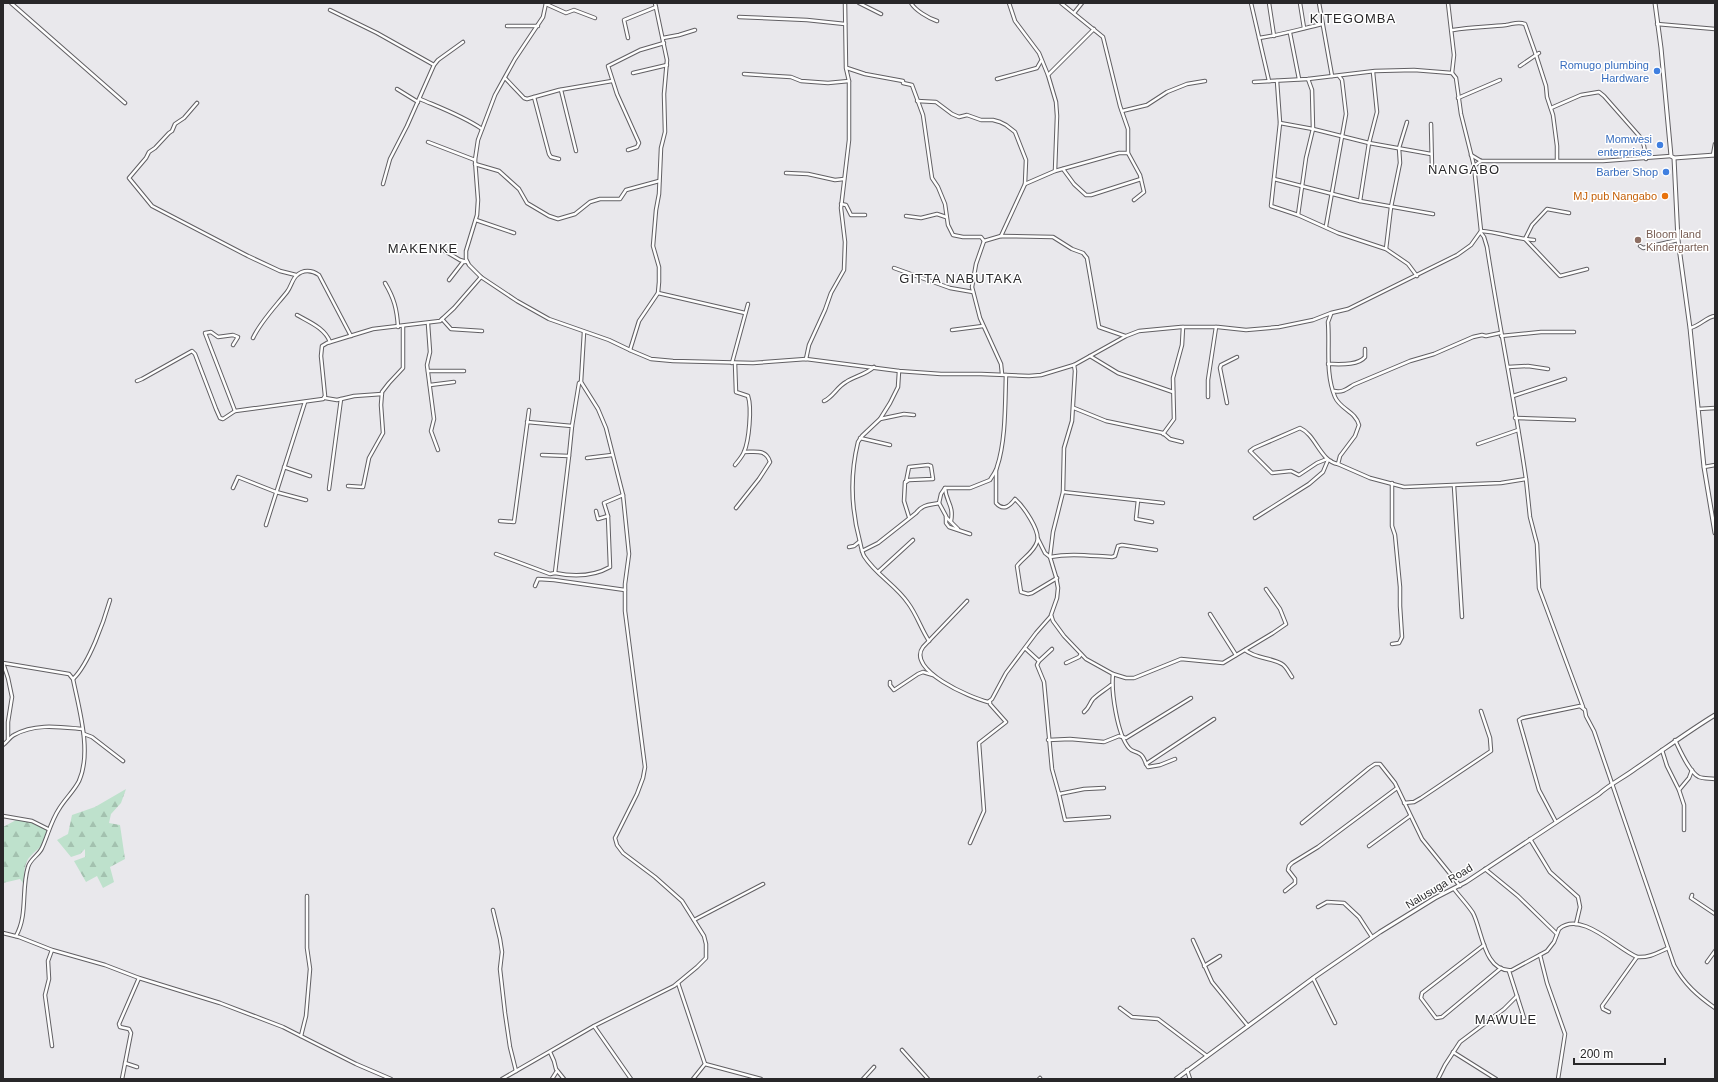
<svg xmlns="http://www.w3.org/2000/svg" width="1718" height="1082" viewBox="0 0 1718 1082" font-family="Arial,sans-serif">
<style>
.forest{fill:url(#forest-firs)}
.lines{fill:none;stroke-linecap:round;stroke-linejoin:round}
.minor-casing{stroke:#615f63;stroke-width:4.5}
.tertiary-casing{stroke:#615f63;stroke-width:5}
.minor{stroke:#fff;stroke-width:2.5}
.tertiary{stroke:#fff;stroke-width:3}
.shop-dot{fill:#3f7fe0;stroke:#fff;stroke-width:1.5}
.food-dot{fill:#e8710a;stroke:#fff;stroke-width:1.5}
.education-dot{fill:#8d6e63;stroke:#fff;stroke-width:1.5}
.labels{text-anchor:middle;stroke-width:3;stroke-linejoin:round;paint-order:stroke}
.shop-label{font-size:11px;fill:#366cbe;stroke:#fff;text-anchor:end}
.food-label{font-size:11px;fill:#c56008;stroke:#fff;text-anchor:end}
.education-label{font-size:11px;fill:#785e54;stroke:#fff;text-anchor:start}
.street-label{font-size:11px;fill:#282729;stroke:#fff}
.quarter-label{font-size:13px;letter-spacing:1px;fill:#282729;stroke:#fff}
</style>
<defs>
<pattern id="forest-firs" width="22" height="20" patternUnits="userSpaceOnUse"><rect width="22" height="20" fill="#bee1cc"/><path d="M5 1l3.5 6h-7zM16 11l3.5 6h-7z" fill="#a3c1af"/></pattern>
</defs>
<rect width="100%" height="100%" fill="#e9e8ec"/>
<g class="forest">
<path d="M126,789L121,803L111,814L109,823L120,825L125,859L110,867L114,882L103,888L97,876L86,882L74,861L85,857V849L80,854L71,857L57,840L68,834L72,815L95,807Z"/>
<path d="M18,819L33,822L46,829C47,848 34,849 27,861C24,867 24,877 23,883L20,879L3,883V827Z"/>
</g>
<g class="lines">
<defs>
<g id="minor">
<path d="M11,3L125,103"/>
<path d="M546,3L543,17L515,59L495,95L478,140L475,160L478,200L477,215L466,251V259L469,265L481,277L517,301L549,319L609,340L632,351L651,359L673,361L753,363L806,359L899,371L941,374H981L1029,376L1041,375L1074,365L1126,336L1139,331L1181,327H1218L1246,330L1279,327L1313,320L1331,313L1348,309L1457,255L1471,245L1481,231L1474,166L1461,114L1456,78L1452,73L1454,55L1448,3"/>
<path d="M859,3L881,14"/>
<path d="M911,3C915,10 928,18 937,21"/>
<path d="M1009,3L1015,21L1039,53L1048,75L1056,102L1057,116L1055,171"/>
<path d="M1061,3L1103,37L1120,106L1128,129V153L1140,175L1144,192L1134,200"/>
<path d="M1251,3L1269,81"/>
<path d="M1269,3L1274,36"/>
<path d="M1300,3L1304,28"/>
<path d="M1319,3L1332,76"/>
<path d="M546,4L566,13L574,10L595,18"/>
<path d="M330,10L377,33L434,65"/>
<path d="M1074,13L1082,3"/>
<path d="M739,17L807,20L845,24"/>
<path d="M1657,24L1715,29"/>
<path d="M507,26H538"/>
<path d="M1453,30C1471,27 1488,27 1506,25C1513,24 1518,21 1525,24L1536,55L1520,66"/>
<path d="M1290,33L1299,79"/>
<path d="M628,38L624,20L656,7"/>
<path d="M663,38L679,35L695,30"/>
<path d="M1259,38C1281,35 1301,29 1322,24"/>
<path d="M1539,53L1536,55L1546,86L1547,97L1553,115L1557,146V160"/>
<path d="M847,68L865,74L903,81V83L912,85L923,115L932,178L938,187L945,204L948,225L953,235L963,237H981L984,241"/>
<path d="M633,73L667,65"/>
<path d="M744,74L791,77L801,81L828,83L849,81"/>
<path d="M1048,75L1094,29"/>
<path d="M505,78L524,98L527,99L559,90L612,81"/>
<path d="M997,79L1037,68L1041,61"/>
<path d="M1277,81L1280,123L1271,206L1298,215L1338,233L1386,249L1408,264L1417,276"/>
<path d="M1254,82L1308,79L1375,71L1414,70L1452,73"/>
<path d="M397,89L418,102"/>
<path d="M561,90L576,151"/>
<path d="M534,97L549,154L551,157L559,159"/>
<path d="M1458,98L1500,80"/>
<path d="M420,99C441,108 463,116 482,129"/>
<path d="M917,101L936,102L952,114L959,117L967,115L981,120H993L1000,122L1006,125L1015,132L1026,160L1025,184L1001,236"/>
<path d="M197,103L184,118L175,124L172,131L169,133L155,148L149,152L146,158L129,178L152,206L248,256L280,271L296,275"/>
<path d="M1551,108L1581,95L1599,92L1604,96L1641,138L1644,146L1646,159"/>
<path d="M1122,111L1147,105L1167,92L1187,84L1205,81"/>
<path d="M1280,123L1313,129L1369,143L1431,154"/>
<path d="M1431,124L1432,167"/>
<path d="M428,142L475,160"/>
<path d="M628,150L637,147L639,143L617,94L608,66L640,50L664,43"/>
<path d="M1471,155L1481,161H1603L1671,156"/>
<path d="M1713,155L1715,144"/>
<path d="M475,164L499,171L519,189L527,203L549,216L558,219L575,214L590,202L600,199H620L626,190L659,181"/>
<path d="M1474,166L1481,161"/>
<path d="M1063,169L1074,184L1086,195H1091L1141,179"/>
<path d="M786,173L808,174L835,180L844,179"/>
<path d="M1274,179L1360,201L1433,214"/>
<path d="M383,184L390,159L407,126L434,65L438,60L463,42"/>
<path d="M1025,184L1055,171L1119,153H1128"/>
<path d="M1360,201L1369,143L1377,112L1373,72"/>
<path d="M841,204L846,205L851,215H865"/>
<path d="M1569,213L1547,209L1532,225L1525,239L1560,276L1587,269"/>
<path d="M1298,215L1306,158L1313,129L1312,90L1308,79"/>
<path d="M906,216L921,218L937,214L946,217"/>
<path d="M476,220L514,233"/>
<path d="M1326,226L1346,114L1342,80L1339,76"/>
<path d="M1481,231C1499,232 1516,239 1534,240"/>
<path d="M984,241L1001,236L1053,237L1072,249L1083,253L1087,258L1099,327L1125,336"/>
<path d="M984,241L976,264L972,287L980,318L1001,364L1002,374"/>
<path d="M1640,246L1643,248L1678,240"/>
<path d="M438,247L460,260L467,262"/>
<path d="M1386,249L1391,207L1400,163L1399,148L1407,122"/>
<path d="M894,268L950,288L973,292"/>
<path d="M449,280L463,262H465"/>
<path d="M385,283C394,298 397,309 398,327"/>
<path d="M658,293L745,313"/>
<path d="M1331,314L1328,322C1330,347 1325,373 1335,397C1340,409 1356,412 1359,425L1355,436L1340,456L1338,464L1370,478L1404,487L1501,483L1526,479C1515,402 1499,325 1487,247L1484,237L1481,233"/>
<path d="M297,315C309,322 325,328 330,342"/>
<path d="M442,319L451,329L482,331"/>
<path d="M428,324L430,352L427,365L434,419L431,431L438,450"/>
<path d="M1690,328C1700,326 1706,317 1715,316"/>
<path d="M952,330L983,326"/>
<path d="M1501,336L1541,332H1574"/>
<path d="M253,338C261,321 275,307 287,292C291,287 292,280 296,276C303,269 312,270 319,275L351,336"/>
<path d="M233,345L238,337L233,335L218,337L211,332L205,333L235,411"/>
<path d="M630,350L639,321L658,293L659,282V267L653,246L656,210L659,194L661,148L665,132L664,94L667,60L655,3"/>
<path d="M1090,356L1118,373L1173,392"/>
<path d="M806,359L809,345L825,310L831,293L844,270L845,242L841,208L849,140V81L846,68L845,3"/>
<path d="M732,363L748,304"/>
<path d="M735,363L736,392L748,396C752,408 749,441 744,452C742,457 738,461 735,465"/>
<path d="M1328,364C1338,364 1358,366 1365,357V349"/>
<path d="M1074,365L1075,371L1072,421L1064,448L1063,492L1053,532L1050,557L1056,577L1058,588L1057,598L1051,615L1053,621L1064,636L1086,659L1113,674L1126,678H1134L1181,659L1223,663L1273,633L1286,624L1280,609L1266,589"/>
<path d="M1508,367L1528,366L1548,369"/>
<path d="M428,371H464"/>
<path d="M899,371L898,387L890,403L880,419L862,436L858,442C850,475 851,509 860,542C861,547 862,552 864,556C876,575 896,585 908,603C917,615 921,629 929,641"/>
<path d="M137,381L142,379L192,351L195,354L216,409L220,418L223,419L235,411L323,399L325,396L321,356L322,346L327,343L373,329L440,321L454,308L481,277"/>
<path d="M430,385L454,382"/>
<path d="M1334,391C1342,393 1347,389 1353,385L1410,361L1434,354L1473,337L1482,335L1486,336L1500,333"/>
<path d="M1513,396L1565,379"/>
<path d="M1208,397V380L1216,327"/>
<path d="M325,398L337,400L354,396L382,394"/>
<path d="M824,401C833,397 837,387 846,382C855,376 865,375 874,367"/>
<path d="M1227,403L1220,368L1221,365L1237,357"/>
<path d="M1074,408L1106,421L1163,433L1170,439L1182,442"/>
<path d="M1698,409L1715,408"/>
<path d="M1515,418L1574,420"/>
<path d="M880,419L904,414L914,415"/>
<path d="M527,422L572,426L569,456"/>
<path d="M572,426L579,383L581,382"/>
<path d="M1163,434L1174,419L1173,378L1182,345L1183,327"/>
<path d="M860,438L890,445"/>
<path d="M1478,444L1518,430"/>
<path d="M587,458L612,455"/>
<path d="M1331,461L1327,459L1317,463L1299,475L1291,471L1272,473L1250,451L1254,448L1300,428C1316,435 1320,461 1338,464"/>
<path d="M284,467L310,476"/>
<path d="M1704,467L1715,465"/>
<path d="M996,470V503C1003,511 1009,507 1015,499C1023,506 1041,531 1037,542C1034,552 1023,558 1017,566L1021,592L1028,594L1032,593L1057,578"/>
<path d="M1526,479L1530,517L1537,544L1539,588L1583,707"/>
<path d="M906,482L909,467L928,465L931,466L933,479L909,480L906,482H905L904,501L909,517"/>
<path d="M1392,483V526L1395,535L1400,587V606L1402,637L1399,643L1392,644"/>
<path d="M348,486L363,487L369,458L383,433L381,405L382,392L389,383L403,368V326"/>
<path d="M1454,486L1462,617"/>
<path d="M233,488L238,477L276,492L306,500"/>
<path d="M945,488C946,502 954,505 951,521"/>
<path d="M329,489L341,399"/>
<path d="M1063,492L1163,503"/>
<path d="M1138,500L1136,519L1152,522"/>
<path d="M939,503L946,516V523L949,527L970,534"/>
<path d="M736,508L759,479L770,462C766,449 756,452 744,452"/>
<path d="M608,516L604,503L623,495"/>
<path d="M946,517L958,529"/>
<path d="M1255,518L1309,484L1323,472L1328,460"/>
<path d="M500,521L514,522L529,410"/>
<path d="M266,525L305,402"/>
<path d="M1038,539L1045,553L1050,557C1071,553 1091,556 1112,557L1115,556L1118,546L1122,545L1156,550"/>
<path d="M849,547L854,546L859,542"/>
<path d="M862,551L878,543L916,513C923,504 930,505 939,503L941,494L945,488H970L990,480C992,476 996,472 997,467C1006,441 1005,402 1006,375"/>
<path d="M496,554L550,574L555,573L569,456L542,455"/>
<path d="M878,572L913,540"/>
<path d="M555,573C574,577 594,576 610,567L608,516L598,519L596,511"/>
<path d="M535,586L538,579L554,580L625,590"/>
<path d="M967,601L923,647C906,670 971,698 988,702L992,699L1006,673L1036,633L1051,616"/>
<path d="M1210,614L1236,655"/>
<path d="M1026,649L1039,661L1037,665L1044,682L1052,769L1059,794L1084,789L1104,788"/>
<path d="M1245,650C1256,659 1270,657 1282,664C1286,666 1289,673 1292,677"/>
<path d="M1039,661L1052,649"/>
<path d="M3,663L69,674L73,679C79,709 92,752 79,781C74,791 65,799 59,809C51,821 48,835 42,848C39,855 30,859 28,867C21,890 28,915 16,936"/>
<path d="M3,663L8,678L12,697L8,722V739"/>
<path d="M1066,663L1079,657L1081,654"/>
<path d="M1113,674C1111,691 1117,734 1129,748C1132,752 1136,751 1140,754C1144,756 1145,763 1148,767L1160,765L1175,759"/>
<path d="M73,679C89,664 104,621 110,600"/>
<path d="M890,682V685L894,690L918,674L923,672L933,675"/>
<path d="M1084,712C1090,707 1089,704 1093,699C1098,694 1105,690 1111,685"/>
<path d="M84,734L92,737L123,761"/>
<path d="M1048,740L1070,739L1104,742L1119,736L1126,738L1191,698"/>
<path d="M1675,740C1680,750 1689,772 1699,777C1704,779 1710,778 1715,779"/>
<path d="M3,745C7,742 10,737 14,735C35,723 60,727 82,729"/>
<path d="M1662,750L1667,766L1679,790"/>
<path d="M1146,764L1214,719"/>
<path d="M1059,794L1065,820L1109,817"/>
<path d="M1404,803L1414,802L1421,798L1491,751L1490,738L1481,711"/>
<path d="M3,816L32,821L48,829"/>
<path d="M1556,822L1539,790L1519,720L1522,718L1580,706L1585,710L1586,716L1594,731L1674,965C1684,984 1698,996 1715,1008"/>
<path d="M1302,823L1369,768L1375,764H1380L1395,783L1422,839L1460,886"/>
<path d="M1684,830V805L1679,790L1689,778L1692,770"/>
<path d="M1530,839L1550,872L1578,897L1580,907L1576,924"/>
<path d="M970,843L984,811L979,743L1006,722L990,704V702"/>
<path d="M1369,846L1410,816"/>
<path d="M1485,869L1518,896L1556,933"/>
<path d="M1454,889C1460,897 1468,905 1473,913C1482,930 1484,973 1512,970L1547,951L1554,942L1559,929C1581,910 1616,948 1637,957C1649,958 1657,953 1668,948"/>
<path d="M1285,891L1295,883V879L1288,870L1289,866L1292,863L1318,847L1397,788"/>
<path d="M1692,895L1691,898L1715,914"/>
<path d="M1318,907L1327,902L1344,903L1359,917L1372,937"/>
<path d="M493,910L500,939L502,952L500,969L505,1013L510,1047L516,1071"/>
<path d="M694,920L763,884"/>
<path d="M3,933L19,937L52,950L105,965L139,978L220,1003L283,1027L356,1064L391,1079"/>
<path d="M1193,940L1212,982L1248,1026"/>
<path d="M1484,945L1422,993L1421,998L1436,1018L1442,1017L1501,968"/>
<path d="M52,950L48,961L49,979L45,995L52,1046"/>
<path d="M1540,955L1547,983L1565,1034L1558,1079"/>
<path d="M1707,962L1715,951"/>
<path d="M1204,966L1220,956"/>
<path d="M1509,971L1524,1018"/>
<path d="M1313,978L1335,1023"/>
<path d="M678,983L705,1064L693,1079"/>
<path d="M1120,1008L1132,1017L1158,1019L1207,1056"/>
<path d="M1609,1012L1603,1009L1602,1006L1637,957"/>
<path d="M594,1026L631,1079"/>
<path d="M301,1036L306,1016L310,969L307,948V896"/>
<path d="M902,1050L928,1079"/>
<path d="M550,1052L554,1061L556,1069L564,1079"/>
<path d="M1453,1052L1496,1079"/>
<path d="M125,1063L137,1067"/>
<path d="M705,1064L761,1079"/>
<path d="M1187,1070L1190,1079"/>
<path d="M122,1079L131,1033L129,1029L120,1027L119,1024L139,978"/>
<path d="M502,1079L594,1026L674,986L697,967L706,958V944L704,936L682,901L655,877L623,853L617,845L615,838L637,794L643,778L645,767L625,611V584L629,554L623,495L606,428L598,409L581,382L584,332"/>
<path d="M552,1079L557,1071"/>
<path d="M863,1079L874,1067"/>
<path d="M1039,1079L1040,1078"/>
<path d="M1438,1079L1445,1065L1460,1042L1504,1009L1517,996"/>
</g>
<g id="tertiary">
<path d="M1655,3L1661,48L1671,156L1674,158L1678,240L1690,328L1704,467L1715,533"/>
<path d="M1674,158L1715,155"/>
<path d="M1176,1079L1316,976L1380,932L1435,898L1466,882L1599,794C1610,784 1623,778 1635,769C1662,751 1687,732 1715,715"/>
</g>
</defs>
<use href="#minor" class="minor-casing"/>
<use href="#tertiary" class="tertiary-casing"/>
<use href="#minor" class="minor"/>
<use href="#tertiary" class="tertiary"/>
</g>
<g class="shop-dot">
<circle cx="1657" cy="71" r="4"/>
<circle cx="1660" cy="145" r="4"/>
<circle cx="1666" cy="172" r="4"/>
</g>
<circle class="food-dot" cx="1665" cy="196" r="4"/>
<circle class="education-dot" cx="1638" cy="240" r="4"/>
<g class="labels">
<g class="shop-label">
<text x="1649" y="69">Romugo plumbing<tspan x="1649" dy="13">Hardware</tspan></text>
<text x="1652" y="143">Momwesi<tspan x="1652" dy="13">enterprises</tspan></text>
<text x="1658" y="176">Barber Shop</text>
</g>
<g class="food-label">
<text x="1657" y="200">MJ pub Nangabo</text>
</g>
<g class="education-label">
<text x="1646" y="238">Bloom land<tspan x="1646" dy="13">Kindergarten</tspan></text>
</g>
<g class="street-label">
<text transform="translate(1439 886) rotate(-31)" y="4">Nalusuga Road</text>
</g>
<g class="quarter-label">
<text x="1353" y="23">KITEGOMBA</text>
<text x="1464" y="174">NANGABO</text>
<text x="423" y="253">MAKENKE</text>
<text x="961" y="283">GITTA NABUTAKA</text>
<text x="1506" y="1024">MAWULE</text>
</g>
</g>
<rect width="1718" height="1082" fill="none" stroke="#282729" stroke-width="8"/>
<path d="M1574 1058v6h91v-6" fill="none" stroke="#282729" stroke-width="2"/>
<text x="1580" y="1058" font-size="12" fill="#282729" stroke="#ffffff" stroke-width="3" paint-order="stroke">200 m</text>
</svg>
